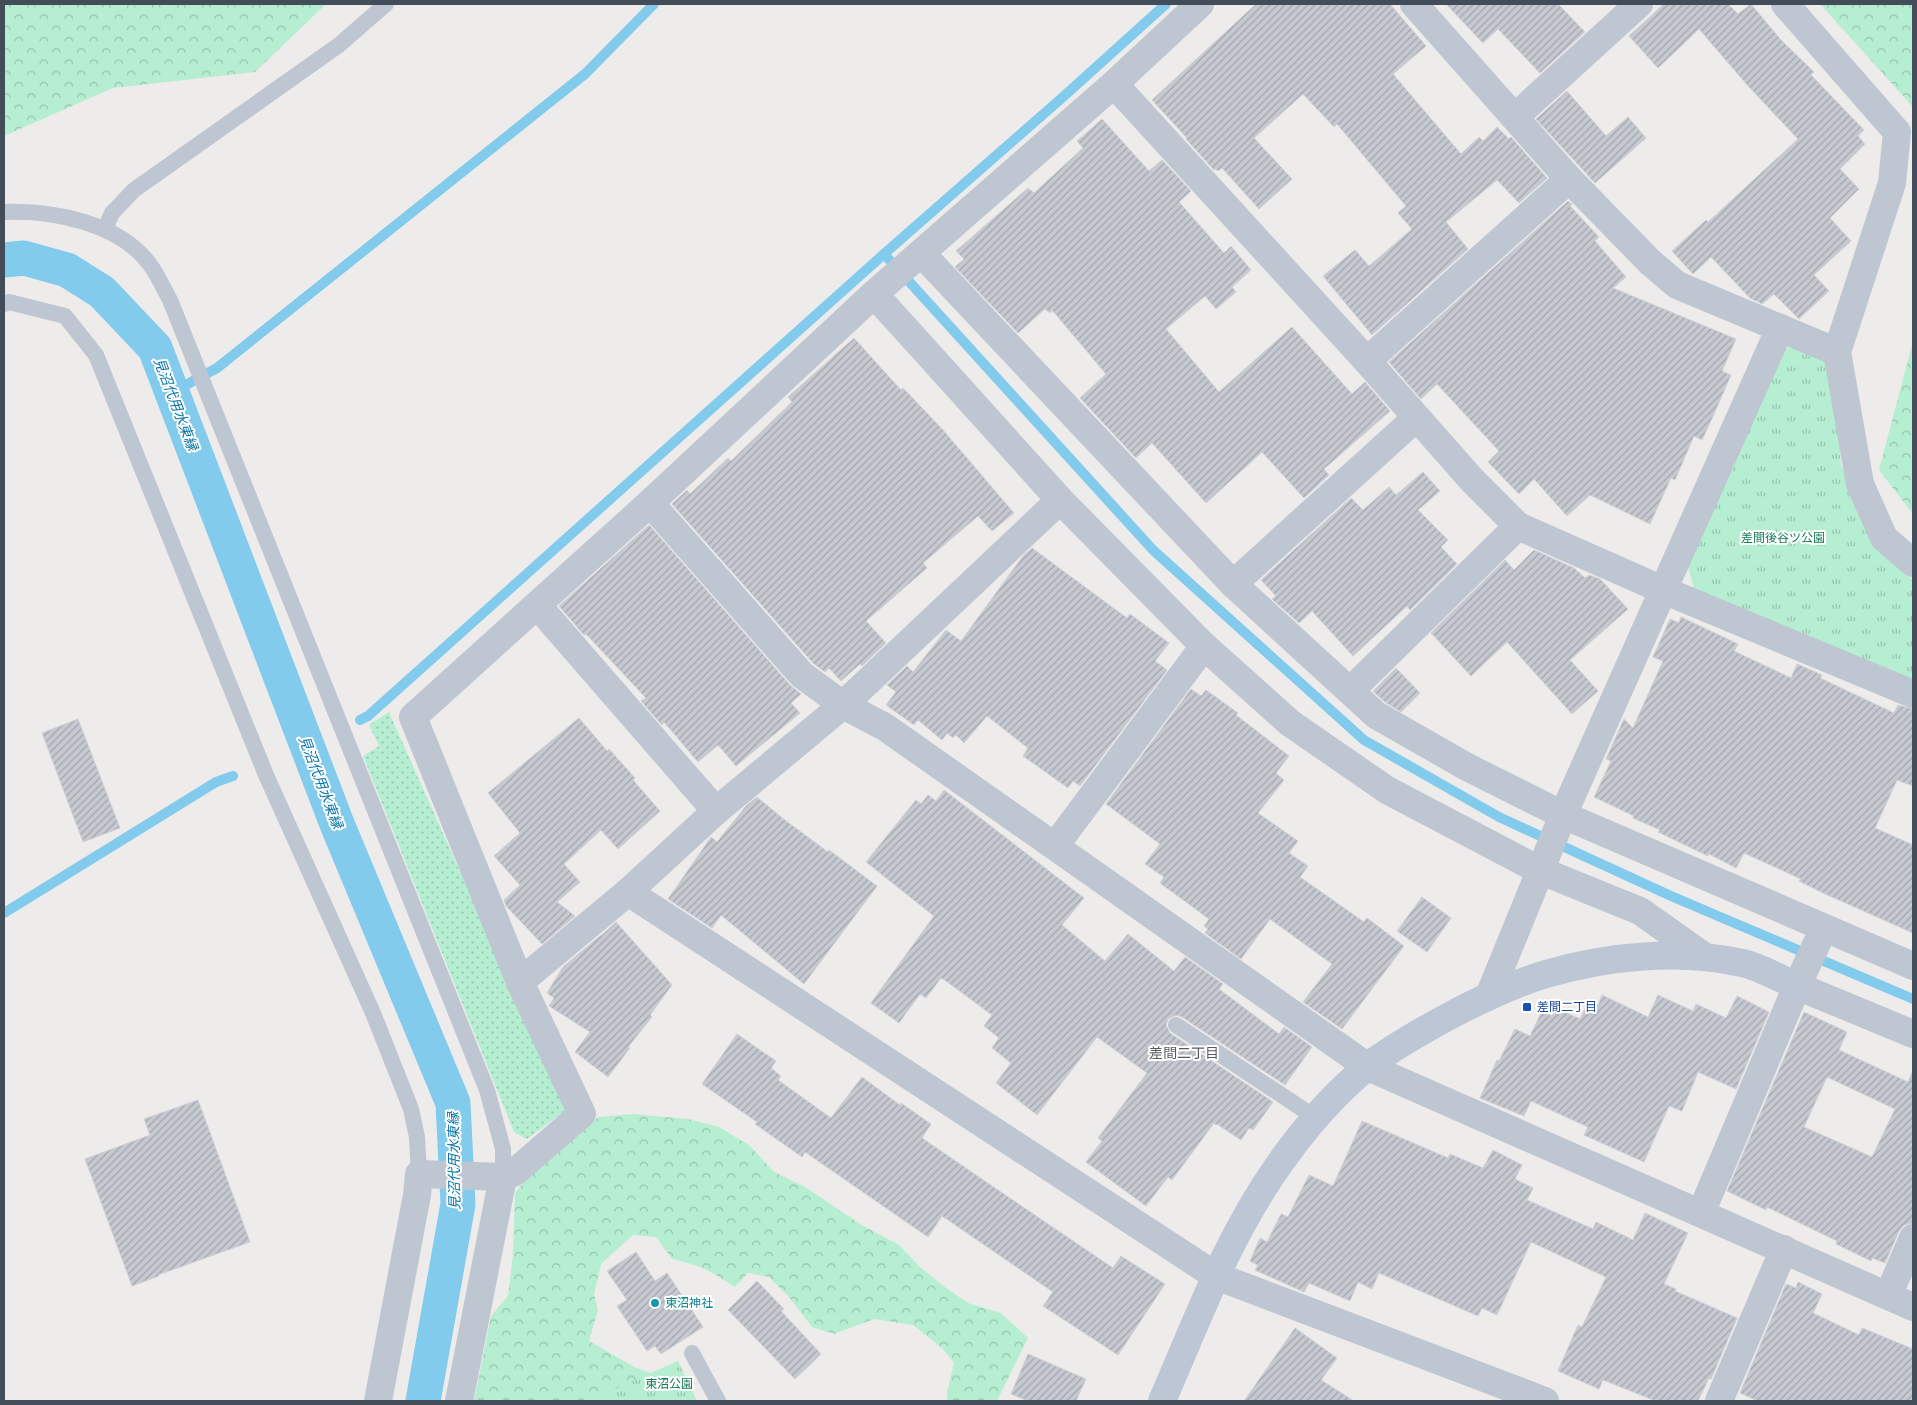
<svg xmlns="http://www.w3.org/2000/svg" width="1917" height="1405" viewBox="0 0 1917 1405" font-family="Rubik,'Noto Sans JP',sans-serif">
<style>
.grass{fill:url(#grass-dots)}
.forest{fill:url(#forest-crowns)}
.park{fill:url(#park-tufts)}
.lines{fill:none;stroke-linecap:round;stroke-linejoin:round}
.stream{stroke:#82cbed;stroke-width:10}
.canal{stroke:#82cbed;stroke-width:35}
.building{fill:url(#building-hatch);stroke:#cfd0d7;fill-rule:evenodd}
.lane{stroke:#bec6d1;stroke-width:16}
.street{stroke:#bec6d1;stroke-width:28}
.secondary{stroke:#bdc6d5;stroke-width:28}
.transit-dot{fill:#1a4fb4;stroke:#fff;stroke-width:2}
.culture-dot{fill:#0f9aa8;stroke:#fff;stroke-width:2}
.labels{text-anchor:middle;stroke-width:4;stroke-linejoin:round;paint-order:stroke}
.park-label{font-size:12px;fill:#147a52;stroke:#fff}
.transit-label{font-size:12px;fill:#164399;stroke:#fff;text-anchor:start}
.culture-label{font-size:12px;fill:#0d838f;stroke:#fff;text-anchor:start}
.water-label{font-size:14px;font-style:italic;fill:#0974a6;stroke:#fff}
.neighbourhood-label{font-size:14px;fill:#585b60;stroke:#fff}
</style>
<defs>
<pattern id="grass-dots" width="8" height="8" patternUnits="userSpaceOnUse" patternTransform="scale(1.25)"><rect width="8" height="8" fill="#b6eed2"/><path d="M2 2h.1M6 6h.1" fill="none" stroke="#96c3ad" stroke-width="1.8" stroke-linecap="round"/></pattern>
<pattern id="forest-crowns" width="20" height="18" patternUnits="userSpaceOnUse" patternTransform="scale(1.25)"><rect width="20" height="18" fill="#b6eed2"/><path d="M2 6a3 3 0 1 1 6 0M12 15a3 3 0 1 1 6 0" fill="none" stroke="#96c3ad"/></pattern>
<pattern id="park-tufts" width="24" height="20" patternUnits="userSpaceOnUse" patternTransform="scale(1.25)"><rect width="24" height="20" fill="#b6eed2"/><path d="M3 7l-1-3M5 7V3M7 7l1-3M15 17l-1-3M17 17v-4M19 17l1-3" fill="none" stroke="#96c3ad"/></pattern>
<pattern id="building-hatch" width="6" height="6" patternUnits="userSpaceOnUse" patternTransform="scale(1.25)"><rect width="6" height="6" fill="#c7c9d1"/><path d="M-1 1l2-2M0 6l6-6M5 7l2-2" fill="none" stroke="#a3a5ad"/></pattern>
</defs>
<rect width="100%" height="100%" fill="#eeebeb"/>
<path class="grass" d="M389,712L566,1110L527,1139L514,1132L363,756L379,746L369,725Z"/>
<g class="forest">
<path d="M4,4H326L255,72L113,88L4,136Z"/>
<path d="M1820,4H1913V107Z"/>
<path d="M1913,341V514L1879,470Z"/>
<path d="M633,1114L688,1119L719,1127L750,1146L774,1172L807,1188L860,1224L899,1245L920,1267L946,1288L968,1303L1001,1313L1028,1338L997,1401H947V1393L954,1363L943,1349L913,1325L874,1319L834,1334L812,1327L789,1297L769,1277L748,1273L735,1287C711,1271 700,1265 672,1259L656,1237L633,1235L601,1264L594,1294L598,1310L589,1341L634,1367L667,1379L685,1401H474L491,1316L508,1296L513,1254L515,1193L535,1169L573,1140L598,1117Z"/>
</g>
<g class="park">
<path d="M1795,346L1824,356L1835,379L1841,465L1867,529L1880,552L1913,580V681L1694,589L1685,555L1775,352Z"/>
<path d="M678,1361L697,1401H588Z"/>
</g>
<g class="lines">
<g class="stream">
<path d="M884,254L1153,550L1364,740L1499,817L1671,896L1913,999"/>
<path d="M173,392L217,368L585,74L654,4"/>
<path d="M360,720L368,716L884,254L1063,97L1166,4"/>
<path d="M4,913L216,782L233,776"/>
</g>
<path class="canal" d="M4,260L24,258L67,270L102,292L155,348L337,824L453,1103L458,1204L423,1401"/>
</g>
<g class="building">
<path d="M1256,4H1390L1426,46L1393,74L1461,154L1479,137L1483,141L1497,127L1509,139L1511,137L1547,178L1519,203L1497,180L1446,222L1468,249L1372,335L1323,276L1355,250L1369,266L1412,229L1398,213L1406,206L1337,124L1334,127L1303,94L1254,138L1292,179L1259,209L1222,168L1218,171L1216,169L1214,170L1186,139L1187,138L1152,100Z"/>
<path d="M1446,4H1558L1585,32L1540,73L1498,29L1483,43Z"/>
<path d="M1664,4H1728L1738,14L1751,4L1781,40L1814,72L1811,75L1864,130L1858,136L1865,144L1840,169L1859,189L1830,218L1851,241L1814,275L1829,291L1799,319L1774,294L1762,304L1750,298L1711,257L1693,274L1672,251L1706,220L1708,222L1798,139L1749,87L1699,29L1658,68L1629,36Z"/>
<path d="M1567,91L1606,136L1628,117L1646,138L1595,183L1536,119Z"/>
<path d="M1102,119L1149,171L1162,160L1191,191L1179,202L1224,253L1231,246L1251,270L1232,287L1236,292L1216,309L1205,296L1166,329L1219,392L1292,327L1352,394L1365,382L1390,411L1324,469L1329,475L1304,498L1262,452L1206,503L1152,443L1136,458L1080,398L1106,374L1052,310L1050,313L1045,309L1018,333L955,267L964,259L956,251L1028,188L1034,193L1083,148L1077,141Z"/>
<path d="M1568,201L1572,204L1570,206L1599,237L1595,241L1626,277L1613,288L1736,339L1722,371L1731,375L1714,414L1702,440L1694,436L1675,480L1671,478L1650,524L1590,495L1567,516L1534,479L1519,494L1488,462L1499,451L1437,384L1421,399L1389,362Z"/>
<path d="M854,338L901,390L903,388L943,430L1014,513L992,531L978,516L923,563L927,568L866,621L886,643L862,666L860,664L841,681L829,668L825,672L813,663L672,504L687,490L690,494L728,458L731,461L792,402L788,397Z"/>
<path d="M1423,472L1440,491L1418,510L1448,540L1441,547L1457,564L1410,610L1407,606L1353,656L1312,611L1299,623L1272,599L1276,596L1261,580L1351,498L1363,510L1389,487L1396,495Z"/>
<path d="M649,525L790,685L801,694L791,703L800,713L736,766L718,745L698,762L664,722L662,725L641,701L646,698L586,634L584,635L559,606Z"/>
<path d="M1032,548L1127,618L1130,614L1169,643L1155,661L1167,670L1080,786L1073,781L1068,788L1023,756L1028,748L987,716L964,743L956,735L953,738L947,733L942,740L918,720L914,725L886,705L896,692L887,685L907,666L913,672L946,630L961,641L1023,556Z"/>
<path d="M1534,550L1574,568L1585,578L1589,575L1600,579L1628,609L1570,660L1598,691L1572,714L1507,642L1471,676L1431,633L1505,560L1514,570Z"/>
<path d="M1681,617L1738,644L1734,651L1791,678L1797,664L1822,675L1820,678L1894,713L1898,705L1913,709V786L1897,780L1875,828L1913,845V933L1823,893L1799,881L1801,879L1744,853L1736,868L1709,854L1708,856L1658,832L1660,830L1633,818L1634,816L1594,797L1611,761L1606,759L1624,719L1633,728L1663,661L1653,657L1670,619L1679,623Z"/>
<path d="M1396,668L1420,693L1401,712L1385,702L1373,691Z"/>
<path d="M1191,689L1201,696L1206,690L1238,713L1236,715L1289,756L1276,773L1284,780L1258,813L1298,841L1289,853L1308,866L1300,877L1364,922L1367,918L1404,946L1342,1029L1303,1002L1332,964L1270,919L1241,959L1205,933L1208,929L1204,926L1209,919L1160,883L1164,877L1145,864L1160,844L1106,804Z"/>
<path d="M579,718L607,751L609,749L635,778L633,780L660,811L618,849L601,830L564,864L580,882L557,902L575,916L542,944L506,906L504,900L520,885L494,856L520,833L488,793Z"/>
<path d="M78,719L120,828L83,842L42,733Z"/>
<path d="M944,790L1084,898L1062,925L1105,961L1128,934L1174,971L1185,957L1223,984L1219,989L1279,1034L1284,1027L1312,1047L1285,1085L1182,1017L1176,1015L1168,1019L1166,1025L1170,1033L1273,1102L1253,1130L1249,1128L1241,1140L1217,1124L1216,1125L1214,1123L1172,1180L1168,1177L1146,1206L1086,1162L1102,1141L1098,1138L1147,1073L1097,1037L1037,1115L996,1083L1011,1063L992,1048L999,1038L984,1026L992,1015L946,981L941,978L926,998L920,994L899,1023L871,1003L934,916L866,862L916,800L921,804L928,795L936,801Z"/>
<path d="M757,797L786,821L828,852L829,850L877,886L804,984L721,915L712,928L668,899L711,837L717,842L746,806Z"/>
<path d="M1422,897L1451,918L1427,952L1397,931Z"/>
<path d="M616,922L672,985L650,1015L652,1017L628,1047L630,1048L608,1077L575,1052L590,1032L549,1006L554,998L547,993L563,967L601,935H602Z"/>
<path d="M1602,995L1648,1017L1658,995L1693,1011L1696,1004L1726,1018L1737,996L1769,1012L1736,1089L1698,1072L1682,1111L1669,1106L1644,1162L1584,1135L1588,1127L1531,1101L1524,1116L1480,1098L1497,1060L1499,1061L1515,1029L1530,1036L1542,1011L1552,1016L1556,1008L1580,1019L1589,1001L1598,1005Z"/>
<path d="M1804,1012L1847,1032L1839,1050L1908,1082L1913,1070V1223L1904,1225L1899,1231L1885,1263L1872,1258L1871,1261L1836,1244L1837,1241L1767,1207L1766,1210L1727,1191ZM1827,1077L1895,1109L1872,1157L1804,1127Z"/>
<path d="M737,1034L776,1061L771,1068L781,1076L778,1080L831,1118L862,1077L900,1105L901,1103L931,1124L922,1138L992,1186L1113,1268L1121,1256L1165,1284L1118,1355L1043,1306L1053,1292L942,1216L928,1237L805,1152L802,1157L755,1124L757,1122L702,1084Z"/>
<path d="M198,1100L250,1242L158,1275L159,1276L132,1286L85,1159L150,1135L144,1119Z"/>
<path d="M1362,1121L1448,1158L1450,1154L1483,1168L1493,1150L1522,1165L1515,1179L1533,1188L1527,1200L1593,1229L1596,1222L1633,1240L1645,1213L1688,1233L1664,1284L1676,1289L1675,1291L1737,1318L1711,1379L1709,1378L1698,1401H1656L1603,1380L1599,1389L1558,1371L1578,1325L1582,1327L1606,1277L1531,1242L1497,1315L1482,1308L1478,1316L1379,1273L1372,1289L1358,1282L1350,1301L1309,1283L1304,1292L1255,1270L1258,1265L1250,1261L1260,1238L1267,1242L1281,1214L1288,1217L1309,1175L1333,1186Z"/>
<path d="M636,1252L655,1281L667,1273L703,1327L661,1354L655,1346L647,1351L617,1306L627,1300L607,1271Z"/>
<path d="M757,1281L784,1309L781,1311L821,1354L795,1379L728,1310Z"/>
<path d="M1798,1282L1822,1294L1813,1313L1859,1335L1862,1328L1913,1349V1401H1758L1740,1393L1786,1284L1796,1288Z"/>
<path d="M1295,1328L1337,1358L1321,1380L1354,1401H1244Z"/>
<path d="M1028,1354L1086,1379L1076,1401H1028L1011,1394Z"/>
</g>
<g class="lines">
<g class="lane">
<path d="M4,212C53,210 121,223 151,266C158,276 164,289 170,300L487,1090L503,1149V1177"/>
<path d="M105,229L112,213L134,190L339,45L386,4"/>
<path d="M4,304L9,302L65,316L96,355L266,775L373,1013L411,1109L417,1137L419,1174"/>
<path d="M1176,1025L1316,1118"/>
<path d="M692,1353L718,1401"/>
</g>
<g class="street">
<path d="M1414,4L1569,179L1650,262L1677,285L1837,352"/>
<path d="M1785,4L1897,132L1892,183L1837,352L1860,484L1884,538L1913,563"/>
<path d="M1114,84L1367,361L1472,480L1518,526L1663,590L1913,694"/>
<path d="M1515,117L1639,4"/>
<path d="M921,253L1233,584L1376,715L1467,767L1563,815L1913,966"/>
<path d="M874,294L1060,500L1204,646L1290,723L1387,790L1539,870L1640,911L1705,957"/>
<path d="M1367,361L1569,179"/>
<path d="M650,503L802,675L843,705L885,727L1368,1067L1913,1307"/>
<path d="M1233,584L1416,418"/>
<path d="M537,605L716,811"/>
<path d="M1350,691L1518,526"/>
<path d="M1055,846L1204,646"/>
<path d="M628,892L1216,1276L1545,1401"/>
<path d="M520,982L628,892L716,811L843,705L1060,500"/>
<path d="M1797,986L1913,1034"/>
<path d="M1489,996L1563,815L1780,328"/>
<path d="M1701,1213L1797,986L1824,928"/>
<path d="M1888,1296L1913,1238"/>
<path d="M378,1401L417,1195L419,1174L503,1177L515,1172L582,1114L520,982L413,717L650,503L874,294L1114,84L1200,4"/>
<path d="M459,1401L503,1177"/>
<path d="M1719,1401L1784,1249"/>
</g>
<path class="secondary" d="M1162,1401C1197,1321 1227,1238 1278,1166C1303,1130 1333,1095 1367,1067C1394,1046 1425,1029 1455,1013C1484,998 1515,983 1546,974C1608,956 1678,949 1742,963C1761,967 1780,979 1797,986"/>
</g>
<rect class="transit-dot" x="1522" y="1002" width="10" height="10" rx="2.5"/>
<circle class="culture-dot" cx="655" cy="1303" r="5"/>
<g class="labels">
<g class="park-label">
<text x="1783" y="542">差間後谷ツ公園</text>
<text x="669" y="1388">東沼公園</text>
</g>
<g class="transit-label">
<text x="1537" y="1011">差間二丁目</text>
</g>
<g class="culture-label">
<text x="665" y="1307">東沼神社</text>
</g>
<g class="water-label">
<text transform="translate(176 404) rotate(69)" y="5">見沼代用水東縁</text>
<text transform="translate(321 782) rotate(69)" y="5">見沼代用水東縁</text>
<text transform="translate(454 1161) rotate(-91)" y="5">見沼代用水東縁</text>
</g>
<g class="neighbourhood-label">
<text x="1184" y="1058">差間二丁目</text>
</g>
</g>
<rect width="1917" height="1405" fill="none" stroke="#434c59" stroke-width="10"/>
</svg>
